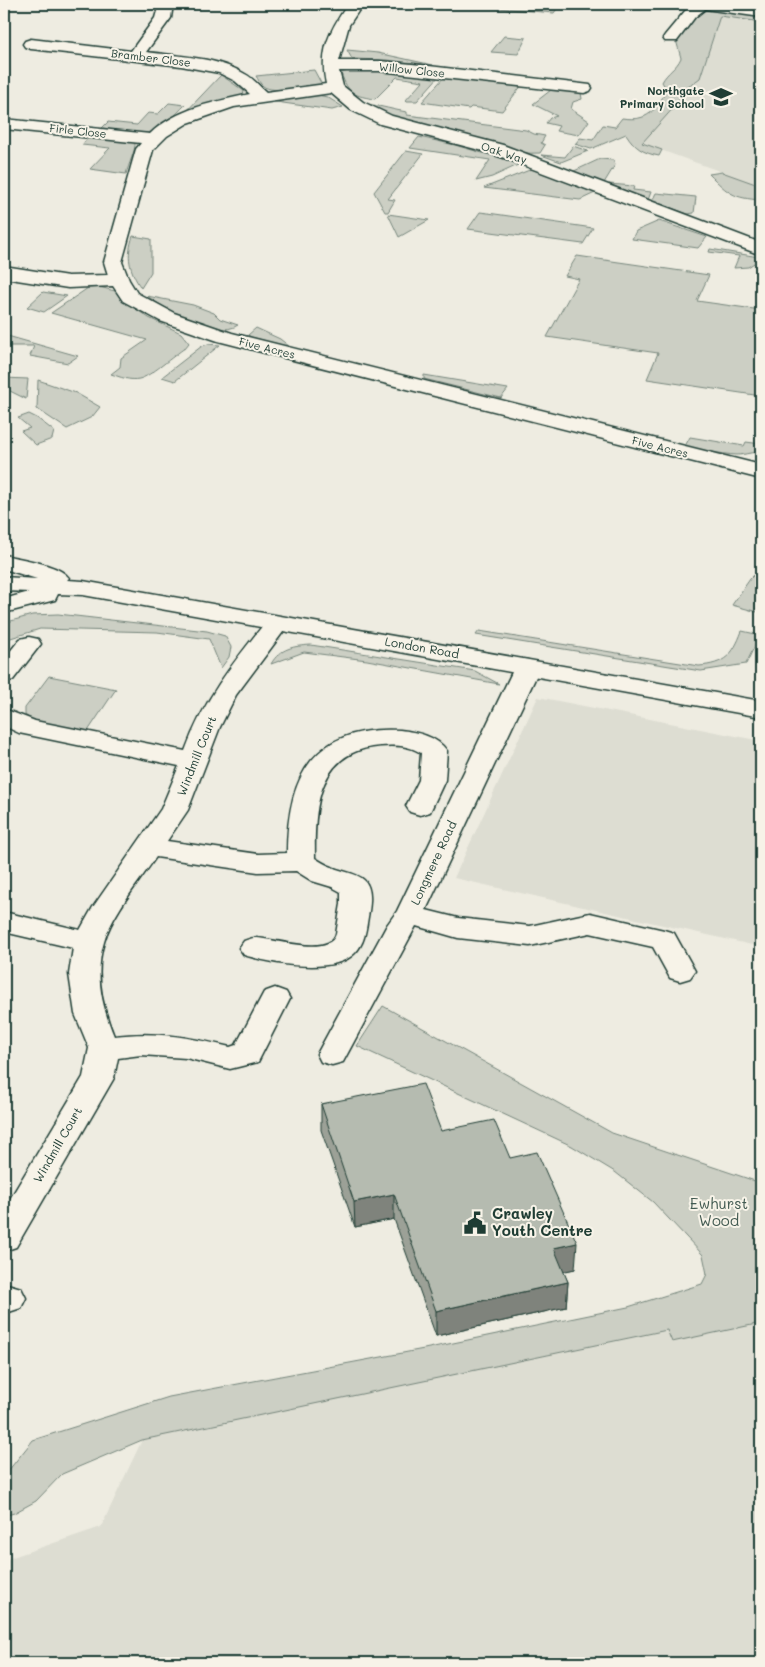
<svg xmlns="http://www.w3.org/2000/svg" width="765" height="1667" viewBox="0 0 765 1667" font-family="Mali,sans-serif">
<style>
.built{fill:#ddddd2}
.green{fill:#cccfc4;stroke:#76867c}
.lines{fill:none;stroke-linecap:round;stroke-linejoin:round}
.minor-casing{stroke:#1f3d34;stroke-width:3}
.major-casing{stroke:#1f3d34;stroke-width:3}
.minor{fill:#f7f3e8;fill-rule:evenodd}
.major{fill:#f7f3e8;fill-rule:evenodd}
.wall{fill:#9ca197;stroke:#1f3d34}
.shaded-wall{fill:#7f837b;stroke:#1f3d34}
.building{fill:#b5bbb0;stroke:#1f3d34}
.labels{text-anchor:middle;stroke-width:4;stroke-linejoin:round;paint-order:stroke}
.far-street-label{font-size:11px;fill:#1f3d34;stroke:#f7f3e8}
.far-poi-label{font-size:11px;font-weight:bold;fill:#1f3d34;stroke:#f7f3e8;text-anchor:end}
.street-label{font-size:12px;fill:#1f3d34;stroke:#f7f3e8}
.near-park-label{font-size:15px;fill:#425a51;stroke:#f7f3e8}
.near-poi-label{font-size:15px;font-weight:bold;fill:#1f3d34;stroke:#f7f3e8;text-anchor:start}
</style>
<rect width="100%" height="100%" fill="#eeece1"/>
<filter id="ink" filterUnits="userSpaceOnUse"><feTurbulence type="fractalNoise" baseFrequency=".02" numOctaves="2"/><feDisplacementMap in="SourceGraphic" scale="10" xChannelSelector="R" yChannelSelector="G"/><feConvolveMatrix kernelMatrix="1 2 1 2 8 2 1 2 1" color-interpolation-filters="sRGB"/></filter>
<g filter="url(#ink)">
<g class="built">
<path d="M720,16L761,22V186L641,143L676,105L684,90L700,78Z"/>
<path d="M538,697L761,741V947L454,878Z"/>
<path d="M761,1311V1663H4V1560L101,1527L142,1440L188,1429Z"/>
</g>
<g class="green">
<path d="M452,4L576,5L588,4L586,9L559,6L554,13Z"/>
<path d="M706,6L761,14V22L720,16L700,78L684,90L676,105L642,143L662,150L659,156C643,153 635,148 626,134L591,149L575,144L580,138L593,140L603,125L615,127L622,118C649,122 655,110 667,90L662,82C668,71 676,69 681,58L676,40L686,25Z"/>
<path d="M504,36L526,38L518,54L491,52Z"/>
<path d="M347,50L378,53L433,65L386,60L352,59Z"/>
<path d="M356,69L440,75L417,101H405L423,81L397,77L375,99C355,96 348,94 341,73Z"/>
<path d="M314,70L321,83L319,85C307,87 273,94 263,86C260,84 258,79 256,76Z"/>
<path d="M221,75L244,91L243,96L183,115Z"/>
<path d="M445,76L522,85L502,111L471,107L469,109L422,102Z"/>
<path d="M551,90L581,93L582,99L573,102L571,109L589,121L579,135L556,131L559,126L546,123L550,118L557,116L533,104Z"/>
<path d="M318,95L327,97L343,107L332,110L269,101Z"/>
<path d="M169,103L185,105C176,114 166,126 154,131C140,137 117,130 102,128L108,122L137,125L148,113L158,114Z"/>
<path d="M367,104C382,106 393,110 407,112V115L526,130L534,134L545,136L541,143L545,145L540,153C514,155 489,145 465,138C431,129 397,122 367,104Z"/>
<path d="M89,137L135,143C136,149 128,166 126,174L90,169L110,148L82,145Z"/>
<path d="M419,137L455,145L520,164L492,177L476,181L490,160L410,148Z"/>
<path d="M573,146L588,151L561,162L541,155L565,157Z"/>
<path d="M406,151L423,154L388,199L395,200L388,212H385L374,192Z"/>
<path d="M600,159L613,160L615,165L604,183L572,172Z"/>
<path d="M532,169L595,193L580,200L484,188Z"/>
<path d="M722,172L761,186V200C733,198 729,194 709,174Z"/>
<path d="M609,184L634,186L633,190L651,192L648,200Z"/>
<path d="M656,193L696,197L694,213L688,214L652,201Z"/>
<path d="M480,212L488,213L593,228L583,244L468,229Z"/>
<path d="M388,214L429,220L399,237Z"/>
<path d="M659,221L707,237L698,248L632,239L636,231Z"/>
<path d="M133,236L151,239V272L141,288C129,270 126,256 133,236Z"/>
<path d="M710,249L759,257V260L748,267L734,268L739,256L709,252Z"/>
<path d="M577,256L709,275L697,301L761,310V396L647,379L658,353L547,337L579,279L565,276Z"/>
<path d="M99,287L115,291L127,303L149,318L181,333L189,343L185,348C174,355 150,377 139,379C130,381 120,377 111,374L120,367L121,358L147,340L51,313L88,288Z"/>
<path d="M43,292L67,296L44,312L27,307Z"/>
<path d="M147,296L193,305L214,313L220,319L238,325C217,340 166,309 147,296Z"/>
<path d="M256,328L280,339L290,347L251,337L248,335Z"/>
<path d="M4,335L78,356L68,363L30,356L34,346H4Z"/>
<path d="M208,344L220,345L175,381L162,377L202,346Z"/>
<path d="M424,375L508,389L501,398L424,379Z"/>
<path d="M4,378L28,379L26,399L4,388Z"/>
<path d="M38,380L76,393L100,407L92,417L67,429L37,409Z"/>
<path d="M29,414L37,418L54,431L52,439L36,445L21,431L30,428L18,418Z"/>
<path d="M690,437L744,446L746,442L761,444V453C752,451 746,455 737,455C719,454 703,450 685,446Z"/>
<path d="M761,568V613L732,605L750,579Z"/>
<path d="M58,614L207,631L225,636L231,647L229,657L221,668L209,639L157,632L40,629L4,640V623L32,615Z"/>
<path d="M479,631L699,666C725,664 733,655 742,631L760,635L746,664L701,671L476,635Z"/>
<path d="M311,645L475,671L499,684L367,660L304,652L271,664C280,648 294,646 311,645Z"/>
<path d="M49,676L116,689L88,731L33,721L25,715V708Z"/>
<path d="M383,1006L612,1133L761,1183V1323L672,1342L667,1330L142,1440L62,1474L36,1501L14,1513L4,1516V1476L33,1440L169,1397L424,1349L628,1307L702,1284L707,1274L703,1255L653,1202L615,1172L572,1146L357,1046Z"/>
</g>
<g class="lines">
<defs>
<g id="minor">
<path d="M159,4H173L171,18L146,52C178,56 217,57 245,74C253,78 259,86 266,92L326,84C319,51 329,31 348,4H363L349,25L339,61H379L412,64L590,85L592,88L590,91L584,93L379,71H339L343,86L363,102L392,116L503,145L761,243V255L491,153L380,124L351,110L331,93L234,107L188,123L167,136L153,150L122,262L129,280L137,293L174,313L232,333L761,465V479L218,341L160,321L123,301L113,286L68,288L4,278V266L68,276L108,275L104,262L136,149L141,143L4,129V119L150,134C175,109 217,101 250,94L235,81L219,73L181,66L31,49L25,47L23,44L25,41L31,39L131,51L155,18Z"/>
<path d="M693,4H733L761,7V17L705,9L695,17L677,41H665L663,38L665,35L685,11Z"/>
<path d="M277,617L286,619L289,624L236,695L220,727L188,810L167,841L258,854L287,853C287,776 314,725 400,730C417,732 437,736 447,751L445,780L430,812L420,815L410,812L406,806L419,780L421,753C408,745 394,745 380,746C317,751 314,808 315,858C320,861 326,865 332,867C342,872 355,872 364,880C373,889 370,906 368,917C366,929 365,943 355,953C333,976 271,963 244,955L239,948L244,941C247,940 251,938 255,938C273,938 329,958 336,934L341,904V892L332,887L312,881L296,871L258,872L156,857C139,882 112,914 104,942C94,974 102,1007 114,1036C157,1031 188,1037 230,1047L236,1045L264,992L275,988L286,992L290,999L258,1062L230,1069L186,1058L141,1055L118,1058L114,1078L16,1247L4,1251V1209L83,1077L89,1048L75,1014L69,974L73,948L4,932V912L80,930L93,907L161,809L179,766L19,733L4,726V709L35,721L185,751C205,697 233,663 268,619Z"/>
<path d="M29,637L38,639L41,644L13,680L4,682V659L20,639Z"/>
<path d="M527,660L536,663L540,668L426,910L458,918L530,926L590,913L664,930L674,933L695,971L690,978L680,981L670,978L653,947L590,933L530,946L458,938L416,926L343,1062L332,1065L321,1062L317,1054L387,925L397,911L514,668L518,663Z"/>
<path d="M4,1283L21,1288L26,1298L21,1308L9,1312L4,1311Z"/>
</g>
<path id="major" d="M4,555C20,559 59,564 69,578L67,580L83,581L761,701V717L83,595L58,594L55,600L4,613V599L29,592L4,591V577L37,579L4,569Z"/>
</defs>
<use href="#minor" class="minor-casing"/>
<use href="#major" class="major-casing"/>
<use href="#minor" class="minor"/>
<use href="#major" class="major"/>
</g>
<path class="wall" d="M321,1104L441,1131L510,1158L575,1269L563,1271L568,1282L566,1307L436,1336L394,1219L355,1227L321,1130Z"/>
<g class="shaded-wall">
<path d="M394,1194V1219L355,1227L354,1202Z"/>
<path d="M577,1243L575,1269L552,1274L554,1248Z"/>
<path d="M568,1282L566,1307L436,1336V1311Z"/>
</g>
<path class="building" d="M423,1084L441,1131L494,1120L510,1158L537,1152L577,1243L554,1248L568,1282L436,1311L394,1194L354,1202L321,1104Z"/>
</g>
<defs>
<symbol id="school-bare" viewBox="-9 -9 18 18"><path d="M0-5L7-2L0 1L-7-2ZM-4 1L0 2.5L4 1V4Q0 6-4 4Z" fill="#1f3d34" stroke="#f7f3e8" stroke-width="2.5" paint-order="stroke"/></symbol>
<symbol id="civic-bare" viewBox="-9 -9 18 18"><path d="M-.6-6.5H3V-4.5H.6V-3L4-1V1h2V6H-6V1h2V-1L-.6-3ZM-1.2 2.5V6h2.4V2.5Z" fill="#1f3d34" stroke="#f7f3e8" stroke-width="2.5" paint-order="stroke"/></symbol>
</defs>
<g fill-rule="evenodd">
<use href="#school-bare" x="705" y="81" width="32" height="32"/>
<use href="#civic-bare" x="459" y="1207" width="32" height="32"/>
</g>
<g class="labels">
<g class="far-street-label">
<text transform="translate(151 58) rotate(7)" y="4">Bramber Close</text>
<text transform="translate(412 70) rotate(6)" y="4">Willow Close</text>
<text transform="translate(78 131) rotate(6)" y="4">Firle Close</text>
<text transform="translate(504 153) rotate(18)" y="4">Oak Way</text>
<text transform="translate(267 348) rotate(14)" y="4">Five Acres</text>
<text transform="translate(660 447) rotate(14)" y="4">Five Acres</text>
</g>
<g class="far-poi-label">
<text x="704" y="95">Northgate<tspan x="704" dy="13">Primary School</tspan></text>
</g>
<g class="street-label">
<text transform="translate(422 648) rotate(10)" y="4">London Road</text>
<text transform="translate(197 756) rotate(-68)" y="4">Windmill Court</text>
<text transform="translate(434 863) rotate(-65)" y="4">Longmere Road</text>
<text transform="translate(58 1145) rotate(-60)" y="4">Windmill Court</text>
</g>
<g class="near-park-label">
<text x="719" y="1209">Ewhurst<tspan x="719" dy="17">Wood</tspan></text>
</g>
<g class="near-poi-label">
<text x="492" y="1219">Crawley<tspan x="492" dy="17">Youth Centre</tspan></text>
</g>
</g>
<rect width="765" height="1667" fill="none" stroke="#f7f3e8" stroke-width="20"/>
<rect x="10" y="10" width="745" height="1647" fill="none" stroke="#1f3d34" stroke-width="2" filter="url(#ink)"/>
</svg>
